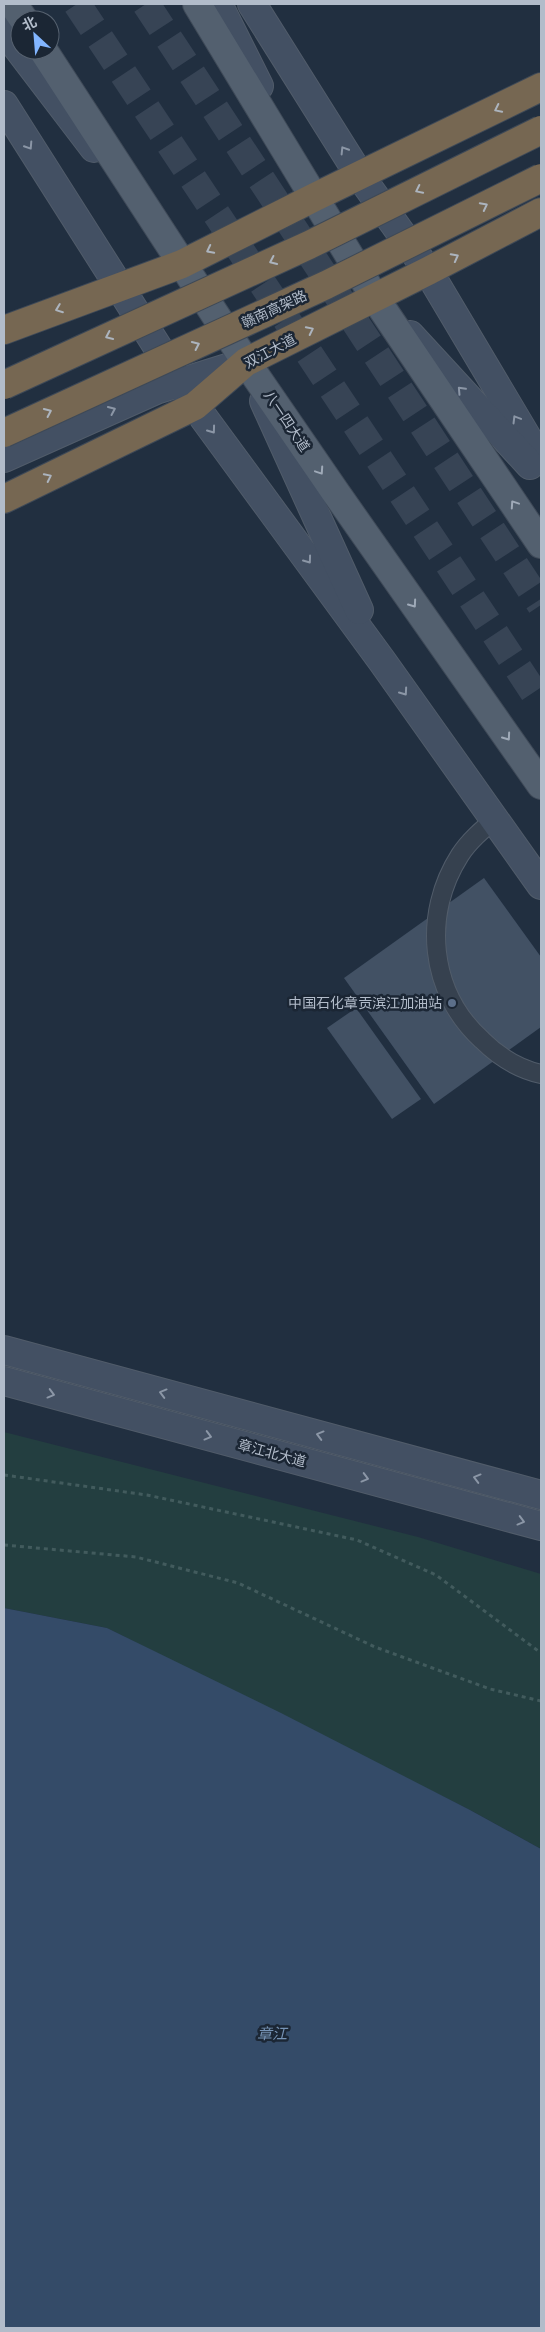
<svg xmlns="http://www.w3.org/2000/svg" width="545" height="2332" viewBox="0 0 545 2332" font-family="Lato,'Noto Sans SC',sans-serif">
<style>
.green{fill:#233e40}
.water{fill:#344b68}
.building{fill:#425164}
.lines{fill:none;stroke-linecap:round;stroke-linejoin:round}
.primary-tunnel{stroke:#374455;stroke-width:28;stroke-dasharray:28 14;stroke-linecap:butt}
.lane-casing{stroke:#515c6a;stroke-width:20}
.secondary-casing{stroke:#515c6a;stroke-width:30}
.primary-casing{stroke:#3f4a58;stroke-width:30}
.highway-casing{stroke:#3e4957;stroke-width:30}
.path{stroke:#425b5d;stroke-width:3;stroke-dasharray:4 4;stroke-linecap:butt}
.lane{stroke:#36414f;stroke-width:18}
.secondary{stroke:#435063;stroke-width:28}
.primary{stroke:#53606f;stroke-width:28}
.highway{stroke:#766752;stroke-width:28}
.highway-bridge-casing{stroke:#3e4957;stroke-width:30;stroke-linecap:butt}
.highway-bridge{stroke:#766752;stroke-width:28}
.oneway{stroke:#acb4be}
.oneway2{stroke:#8b96a6}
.oneway3{stroke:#9faab8}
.service-dot{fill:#5c6f8a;stroke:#1b2634;stroke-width:2}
.labels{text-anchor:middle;stroke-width:5;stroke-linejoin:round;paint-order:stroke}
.street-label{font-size:14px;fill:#b2bcca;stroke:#1b2634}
.poi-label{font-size:14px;fill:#b2bcca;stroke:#1b2634;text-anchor:end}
.water-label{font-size:15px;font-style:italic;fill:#7693b5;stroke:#1b2634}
</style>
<rect width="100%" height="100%" fill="#212f40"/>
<path class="green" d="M4,1432L418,1537L541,1574V1849L470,1810L107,1628L4,1608Z"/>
<path class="water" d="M4,1608L107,1628L281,1713L470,1810L541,1849V2328H4Z"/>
<g class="building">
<path d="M484,878L541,957V1027L434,1104L344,978Z"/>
<path d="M356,1008L421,1099L392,1119L327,1028Z"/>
</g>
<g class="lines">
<g class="primary-tunnel">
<path d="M77,4L541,703"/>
<path d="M146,4L541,605"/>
</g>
<defs>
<path id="lane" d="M495,819C482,830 469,841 460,855C422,914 429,992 482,1040C498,1056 519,1069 541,1074"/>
<g id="secondary">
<path d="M218,4L259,86"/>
<path d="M252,4L360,176L428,271L541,461"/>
<path d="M4,30L94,148"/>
<path d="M4,105L195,406L382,661L541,885"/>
<path d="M410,335L530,465"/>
<path d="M264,401L359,610"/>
<path d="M4,458L156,390L246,362L247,364"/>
<path d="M4,1350L541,1495"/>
<path d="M4,1381L541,1526"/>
</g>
<g id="primary">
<path d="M13,4L24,20"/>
<path d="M197,4L375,298L541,544"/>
<path d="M43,50L246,362L336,493L541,785"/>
</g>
<g id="highway">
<path d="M4,330L182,264L315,197L541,87"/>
<path d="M4,499L195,406L246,362L428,271L541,212"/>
</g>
</defs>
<use href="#lane" class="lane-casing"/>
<use href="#secondary" class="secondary-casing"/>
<use href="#primary" class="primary-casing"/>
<use href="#highway" class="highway-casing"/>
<g class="path">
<path d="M4,1475L147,1495L357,1540L436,1575L541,1653"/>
<path d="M4,1545L136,1557L238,1583L375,1647L490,1689L541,1701"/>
</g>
<use href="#lane" class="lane"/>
<use href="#secondary" class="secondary"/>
<use href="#primary" class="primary"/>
<use href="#highway" class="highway"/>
<defs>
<g id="highway-bridge">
<path d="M4,385L309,245L541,130"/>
<path d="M4,433L326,285L541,178"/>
</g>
</defs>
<use href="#highway-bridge" class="highway-bridge-casing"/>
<use href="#highway-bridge" class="highway-bridge"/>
</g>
<defs><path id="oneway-chevron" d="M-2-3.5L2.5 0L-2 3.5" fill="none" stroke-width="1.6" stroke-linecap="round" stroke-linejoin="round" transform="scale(1.25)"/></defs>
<g class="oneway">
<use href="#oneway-chevron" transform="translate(498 109) rotate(154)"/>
<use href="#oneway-chevron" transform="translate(419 190) rotate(154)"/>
<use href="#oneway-chevron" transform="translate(484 206) rotate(-27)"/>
<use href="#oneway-chevron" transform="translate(210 250) rotate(153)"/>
<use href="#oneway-chevron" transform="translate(455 257) rotate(-28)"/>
<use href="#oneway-chevron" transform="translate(273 261) rotate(155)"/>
<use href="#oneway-chevron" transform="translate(59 309) rotate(159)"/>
<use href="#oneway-chevron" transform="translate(310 330) rotate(-26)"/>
<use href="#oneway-chevron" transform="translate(109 336) rotate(155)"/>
<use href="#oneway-chevron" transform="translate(196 345) rotate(-25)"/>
<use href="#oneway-chevron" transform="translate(48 412) rotate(-25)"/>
<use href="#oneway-chevron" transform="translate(48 477) rotate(-26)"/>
</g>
<g class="oneway2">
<use href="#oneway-chevron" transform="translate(29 146) rotate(57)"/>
<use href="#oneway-chevron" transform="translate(344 150) rotate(-122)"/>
<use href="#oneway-chevron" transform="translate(461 390) rotate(-133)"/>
<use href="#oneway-chevron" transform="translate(112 410) rotate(-24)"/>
<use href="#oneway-chevron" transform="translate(516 419) rotate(-121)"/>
<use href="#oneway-chevron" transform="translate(212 430) rotate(54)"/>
<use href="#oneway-chevron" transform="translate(308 560) rotate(54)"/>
<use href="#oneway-chevron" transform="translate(404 692) rotate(55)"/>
<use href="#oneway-chevron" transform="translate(163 1393) rotate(-165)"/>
<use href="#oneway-chevron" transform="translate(51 1394) rotate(15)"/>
<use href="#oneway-chevron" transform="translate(320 1435) rotate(-165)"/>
<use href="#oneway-chevron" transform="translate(208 1436) rotate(15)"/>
<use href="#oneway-chevron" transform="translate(365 1478) rotate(15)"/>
<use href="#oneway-chevron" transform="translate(477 1478) rotate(-165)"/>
<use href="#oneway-chevron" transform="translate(521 1521) rotate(15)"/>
</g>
<g class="oneway3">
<use href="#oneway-chevron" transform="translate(320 471) rotate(56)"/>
<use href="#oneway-chevron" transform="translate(514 504) rotate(-124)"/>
<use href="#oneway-chevron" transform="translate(413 604) rotate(55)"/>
<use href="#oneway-chevron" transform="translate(507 737) rotate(55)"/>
</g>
<circle class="service-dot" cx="452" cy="1003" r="5"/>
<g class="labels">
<g class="street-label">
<text transform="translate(274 309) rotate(-25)" y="5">赣南高架路</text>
<text transform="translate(270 351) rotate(-28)" y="5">双江大道</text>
<text transform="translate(287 421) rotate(56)" y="5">八一四大道</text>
<text transform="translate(272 1453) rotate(15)" y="5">章江北大道</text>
</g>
<g class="poi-label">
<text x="442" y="1008">中国石化章贡滨江加油站</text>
</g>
<g class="water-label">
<text x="272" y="2039">章江</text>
</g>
</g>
<rect width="545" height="2332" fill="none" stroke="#b2bcca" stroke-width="10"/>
<g transform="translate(35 35) rotate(334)"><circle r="24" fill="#1b2634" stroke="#576270"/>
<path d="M0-4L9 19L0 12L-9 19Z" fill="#82b5ff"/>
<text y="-8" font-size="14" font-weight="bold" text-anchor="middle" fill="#b2bcca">北</text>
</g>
</svg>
